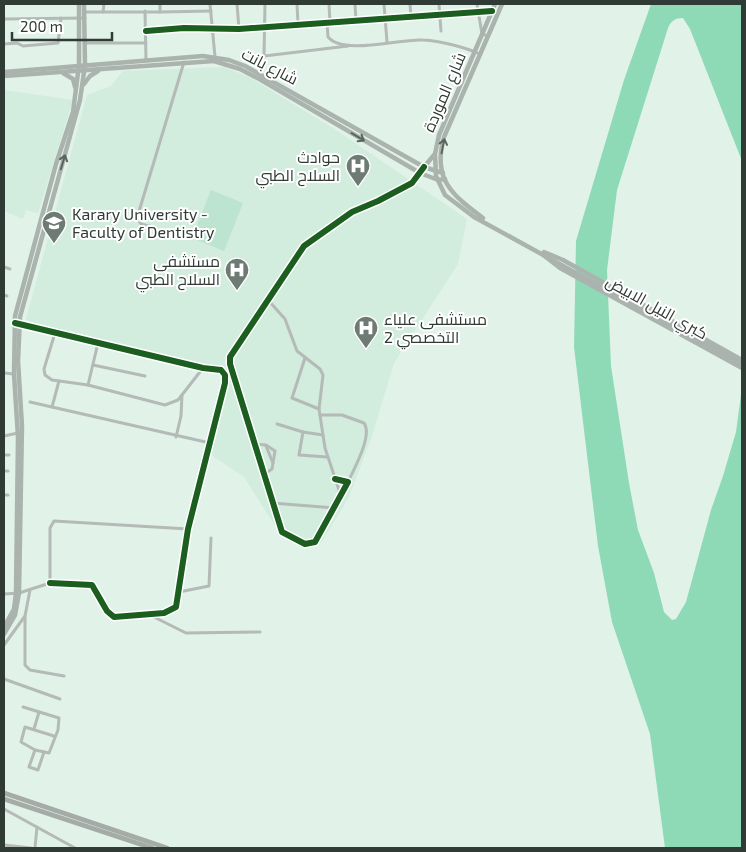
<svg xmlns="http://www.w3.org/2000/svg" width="746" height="852" viewBox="0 0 746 852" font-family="'Exo 2',Cairo,sans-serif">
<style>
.built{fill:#d2ecde}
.green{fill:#bce4cf}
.water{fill:#8edab6}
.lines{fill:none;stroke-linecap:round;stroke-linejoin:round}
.minor{stroke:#b4bab7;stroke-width:3}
.major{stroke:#aab3ae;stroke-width:4.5}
.highway{stroke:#a5aca8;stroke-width:5}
.cycleway-casing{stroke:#fff;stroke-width:9}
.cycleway{stroke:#1b5e20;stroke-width:6}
.oneway{stroke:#5b655f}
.labels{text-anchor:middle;stroke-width:4;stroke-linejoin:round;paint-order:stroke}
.street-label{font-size:16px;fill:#303b35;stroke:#fff}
.poi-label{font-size:16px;fill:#303b35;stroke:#fff;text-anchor:end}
</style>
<rect width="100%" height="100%" fill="#e1f2e9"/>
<g class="built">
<path d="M224,67L249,77L336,130L467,219L458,264L394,363L372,436L349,497L321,543L311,548L281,535L244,477L211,455L229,374L227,370L34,324L26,319L87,95L111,86L123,71Z"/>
<path d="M4,90L73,100L38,213L26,210L23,219L4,211Z"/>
</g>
<path class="green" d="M211,190L243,203L224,251L192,238Z"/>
<path class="water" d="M651,4H742V161L690,29L683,18C675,18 671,21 668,28L617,190L607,270L611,366L629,483L638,530L654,573L664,612L672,620L676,619L686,602L711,510L723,476L736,432L742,387V848H665L650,734L612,622L598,546L574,347L576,241L624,80Z"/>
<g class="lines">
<g class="minor">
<path d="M160,4V12L211,11"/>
<path d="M210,4L215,57"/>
<path d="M237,4L239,29"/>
<path d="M297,4L298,24"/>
<path d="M329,4L330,23"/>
<path d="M355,4L356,21"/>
<path d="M384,4L387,42"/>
<path d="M410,4L411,17"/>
<path d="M439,4L441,31"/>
<path d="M477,4L482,34L488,36"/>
<path d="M145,11L146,60"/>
<path d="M85,12H160"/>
<path d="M103,12L104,4"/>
<path d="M4,19L85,18"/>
<path d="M327,23L328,37C344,56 401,38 423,40C441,41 464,47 480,54"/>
<path d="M146,31L184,28L239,29L492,11"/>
<path d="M85,43H146"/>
<path d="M4,44L17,43L23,46L58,43L61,18"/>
<path d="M264,56L348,46"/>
<path d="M259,73L264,56L265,4"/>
<path d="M152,227L141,224L137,218L184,62"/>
<path d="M4,267L10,269"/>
<path d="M4,295L7,296"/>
<path d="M268,300L285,319L297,351L320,369L323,375L319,409L325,448L341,496"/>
<path d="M19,323L203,368L221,370L225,378L188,529L176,607L164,613L114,617L107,611L92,585L50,583"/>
<path d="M55,333L44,369L45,375L52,380L88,385L165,405L178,400L203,368"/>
<path d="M305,358L292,398L319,409"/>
<path d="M93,365L145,376"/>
<path d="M4,373L14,374"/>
<path d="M88,385L98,343"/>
<path d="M30,402L210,443"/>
<path d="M52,407L59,381"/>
<path d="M320,415H342L364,423C373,435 354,469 348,482"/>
<path d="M277,424L303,432L299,455L327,457"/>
<path d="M303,432L323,435"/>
<path d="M4,436L18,433"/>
<path d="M176,437L181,416L182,395"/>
<path d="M253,444L266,445L275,451L272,469L263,475"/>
<path d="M266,446L273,463"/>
<path d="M4,455H9"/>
<path d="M4,471H8"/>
<path d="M335,479L348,482L315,542L305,544L282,532L230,364V357L304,246L352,212L378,201L412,183L424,167"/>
<path d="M4,495H8"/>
<path d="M272,503L335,508"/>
<path d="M179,592L209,586L211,538"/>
<path d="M4,594L19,593L50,583V528L54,521L188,529"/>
<path d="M150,615L186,633L260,632"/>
<path d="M25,616V665L30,670L64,676"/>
<path d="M4,645L25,616L30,590"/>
<path d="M4,679L60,699"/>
<path d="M23,707L59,718L58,730L49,753L35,750L21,742L25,727L54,736"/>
<path d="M34,729L39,712"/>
<path d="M35,750L29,767L38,770L44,752"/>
<path d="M4,809L75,848"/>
<path d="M4,845L31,848"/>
<path d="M35,848L37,827"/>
</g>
<g class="major">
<path d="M495,4L439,135L435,154L436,176L445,195L474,217L742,364"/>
<path d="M4,72L203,56L229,60L245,66L424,167L443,173"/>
<path d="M63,73L73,79L75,87"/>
<path d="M4,76L214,61L240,69L261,80L420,173L438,180L445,179"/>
<path d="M84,84L90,76L98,71"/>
<path d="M424,167L434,155"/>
<path d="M483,218C452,195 432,179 444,137L502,4"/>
<path d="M544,252L563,260L742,360"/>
<path d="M542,254L560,268L742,368"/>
<path d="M4,627L14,609L16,593L18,437L14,374L15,316L56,164L73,112L79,65V4"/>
<path d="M4,634L15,615L19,593L22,426L18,361L20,317L80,100L85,65L84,4"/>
</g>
<g class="highway">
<path d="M4,793L167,848"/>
<path d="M4,799L152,848"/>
</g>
<defs>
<g id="cycleway">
<path d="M146,31L184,28L239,29L492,11"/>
<path d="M15,323L203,368L221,370L225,375V383L188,529L176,607L164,613L114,617L107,611L92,585L50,583"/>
<path d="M335,479L348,482L315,542L305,544L282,532L230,364V357L304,246L352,212L378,201L412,183L424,167"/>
</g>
</defs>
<use href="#cycleway" class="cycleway-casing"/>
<use href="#cycleway" class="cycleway"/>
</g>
<defs><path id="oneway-shaft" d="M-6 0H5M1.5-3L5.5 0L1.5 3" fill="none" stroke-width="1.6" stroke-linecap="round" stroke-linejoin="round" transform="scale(1.25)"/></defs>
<g class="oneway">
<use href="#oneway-shaft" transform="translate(358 137) rotate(31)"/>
<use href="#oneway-shaft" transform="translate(443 146) rotate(-79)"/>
<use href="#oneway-shaft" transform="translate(63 162) rotate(-73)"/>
</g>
<defs>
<symbol id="hospital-pin" viewBox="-11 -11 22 30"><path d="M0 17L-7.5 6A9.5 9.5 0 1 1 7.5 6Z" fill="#6e7b74" stroke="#fff"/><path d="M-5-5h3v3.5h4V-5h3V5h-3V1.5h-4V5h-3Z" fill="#fff"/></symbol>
<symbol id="university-pin" viewBox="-11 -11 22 30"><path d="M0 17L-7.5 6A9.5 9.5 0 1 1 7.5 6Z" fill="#6e7b74" stroke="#fff"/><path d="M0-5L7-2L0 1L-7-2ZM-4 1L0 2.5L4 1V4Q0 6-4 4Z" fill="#fff"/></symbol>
</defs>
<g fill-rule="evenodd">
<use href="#hospital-pin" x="344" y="152" width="28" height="38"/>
<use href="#university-pin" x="40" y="209" width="28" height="38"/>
<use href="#hospital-pin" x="223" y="256" width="28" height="38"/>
<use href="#hospital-pin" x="352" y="314" width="28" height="38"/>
</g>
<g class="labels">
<g class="street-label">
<text transform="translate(270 66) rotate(27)" y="6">شارع بانت</text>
<text transform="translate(444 92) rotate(-67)" y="6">شارع الموردة</text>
<text transform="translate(657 307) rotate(29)" y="6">كبري النيل الابيض</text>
</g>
<g class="poi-label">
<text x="340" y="163">حوادث<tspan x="340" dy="18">السلاح الطبي</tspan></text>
<text x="72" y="220" text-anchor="start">Karary University -<tspan x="72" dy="18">Faculty of Dentistry</tspan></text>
<text x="220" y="267">مستشفى<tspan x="220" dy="18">السلاح الطبي</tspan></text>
<text x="384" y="325" text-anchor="start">مستشفى علياء<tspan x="384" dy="18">التخصصي 2</tspan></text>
</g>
</g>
<rect width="746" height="852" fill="none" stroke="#303b35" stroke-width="10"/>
<path d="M12 32v8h100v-8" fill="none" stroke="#303b35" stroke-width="2.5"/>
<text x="20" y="32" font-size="15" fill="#303b35" stroke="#ffffff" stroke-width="4" paint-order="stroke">200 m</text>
</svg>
